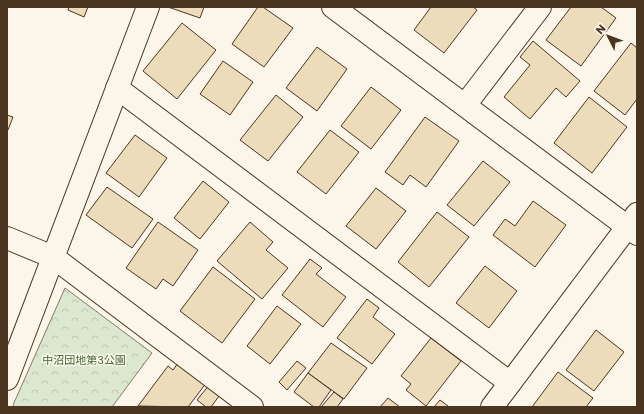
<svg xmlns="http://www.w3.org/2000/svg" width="644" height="414" viewBox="0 0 644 414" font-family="Poppins,'Noto Sans JP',sans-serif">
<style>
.forest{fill:url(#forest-crowns);stroke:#887966}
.building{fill:#ecdcbc;stroke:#4a3520}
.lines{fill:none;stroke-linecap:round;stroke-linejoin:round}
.street-casing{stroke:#4a3520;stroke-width:24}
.street{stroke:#fbf6e9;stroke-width:22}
.labels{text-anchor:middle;stroke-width:3;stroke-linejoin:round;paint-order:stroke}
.park-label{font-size:11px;fill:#436837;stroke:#fbf6e9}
</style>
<defs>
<pattern id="forest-crowns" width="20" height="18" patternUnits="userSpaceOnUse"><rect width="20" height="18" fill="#dce7d0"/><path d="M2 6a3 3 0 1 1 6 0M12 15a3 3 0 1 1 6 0" fill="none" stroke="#bec7b2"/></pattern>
</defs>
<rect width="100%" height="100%" fill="#fbf6e9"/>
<path class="forest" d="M65,288L152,353L112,407H15L13,405Z"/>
<g class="building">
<path d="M69,7H88L84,17L68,10Z"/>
<path d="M168,7H204L200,18Z"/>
<path d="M258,7H263L293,28L264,67L232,44Z"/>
<path d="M431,7H473L477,10L444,53L414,30Z"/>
<path d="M571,7H601L616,18L581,66L546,40Z"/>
<path d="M182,23L216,50L177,99L143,71Z"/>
<path d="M533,41L580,81L566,97L556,88L530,119L504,97L530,65L520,57Z"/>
<path d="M631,43L637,48V99L625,115L594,91Z"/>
<path d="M317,47L347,69L317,111L286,88Z"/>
<path d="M223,61L253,82L230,115L200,94Z"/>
<path d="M371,87L401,110L371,149L341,126Z"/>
<path d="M276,95L303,117L268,161L240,140Z"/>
<path d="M589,97L627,127L592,173L554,143Z"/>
<path d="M7,115L13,117L8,130H7Z"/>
<path d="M425,117L459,141L426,187L410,175L403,185L385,172Z"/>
<path d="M330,130L359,152L326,194L297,172Z"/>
<path d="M135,135L167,158L139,197L106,173Z"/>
<path d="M483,161L510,182L474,226L447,205Z"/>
<path d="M203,181L229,202L200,239L174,218Z"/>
<path d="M107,187L153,219L132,248L86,215Z"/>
<path d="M376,188L406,211L376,249L346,226Z"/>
<path d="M533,201L566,225L535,267L493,235L505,219L515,226Z"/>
<path d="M437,212L469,237L429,287L398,262Z"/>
<path d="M158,222L198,250L173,286L163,279L156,289L126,268Z"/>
<path d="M250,222L273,242L266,250L288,268L262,299L217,261Z"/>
<path d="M310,259L322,268L316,274L346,297L323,327L282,295Z"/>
<path d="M485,266L517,291L489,328L456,303Z"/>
<path d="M213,267L255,299L222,343L180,311Z"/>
<path d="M367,299L379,308L373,317L395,334L372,364L337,338Z"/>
<path d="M277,306L301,324L270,364L247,346Z"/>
<path d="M596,330L624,352L594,391L566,370Z"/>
<path d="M431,338L461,361L426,406L406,390L411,384L401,376Z"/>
<path d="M331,343L367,368L344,399L308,373Z"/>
<path d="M297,361L306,368L287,390L279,382Z"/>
<path d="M178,363L207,382L188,407L138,406L168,366L173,370Z"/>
<path d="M558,372L593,398L586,407H532Z"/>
<path d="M308,373L331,390L319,407H314L294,392Z"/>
<path d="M214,379L225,388L211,407H206L197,400Z"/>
<path d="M334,392L343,399L337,407H321Z"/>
<path d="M388,398L400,407H380Z"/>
<path d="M440,400L448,406V407H434Z"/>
</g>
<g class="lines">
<defs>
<g id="street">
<path d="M333,7L637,234"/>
<path d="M117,88L510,383"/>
<path d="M465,105L540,7"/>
<path d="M7,238L53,257L252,407"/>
<path d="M7,379L148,7"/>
<path d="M492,407L637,214"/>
</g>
</defs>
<use href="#street" class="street-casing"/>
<use href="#street" class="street"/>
</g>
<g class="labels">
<g class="park-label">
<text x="84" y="364">中沼団地第3公園</text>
</g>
</g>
<rect width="644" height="414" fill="none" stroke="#4a3520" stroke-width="16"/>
<g transform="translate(608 36) rotate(312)" stroke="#fbf6e9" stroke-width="3" paint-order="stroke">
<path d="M0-3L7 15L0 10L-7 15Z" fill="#4a3520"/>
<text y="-6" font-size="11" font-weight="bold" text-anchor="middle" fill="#4a3520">N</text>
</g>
</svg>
